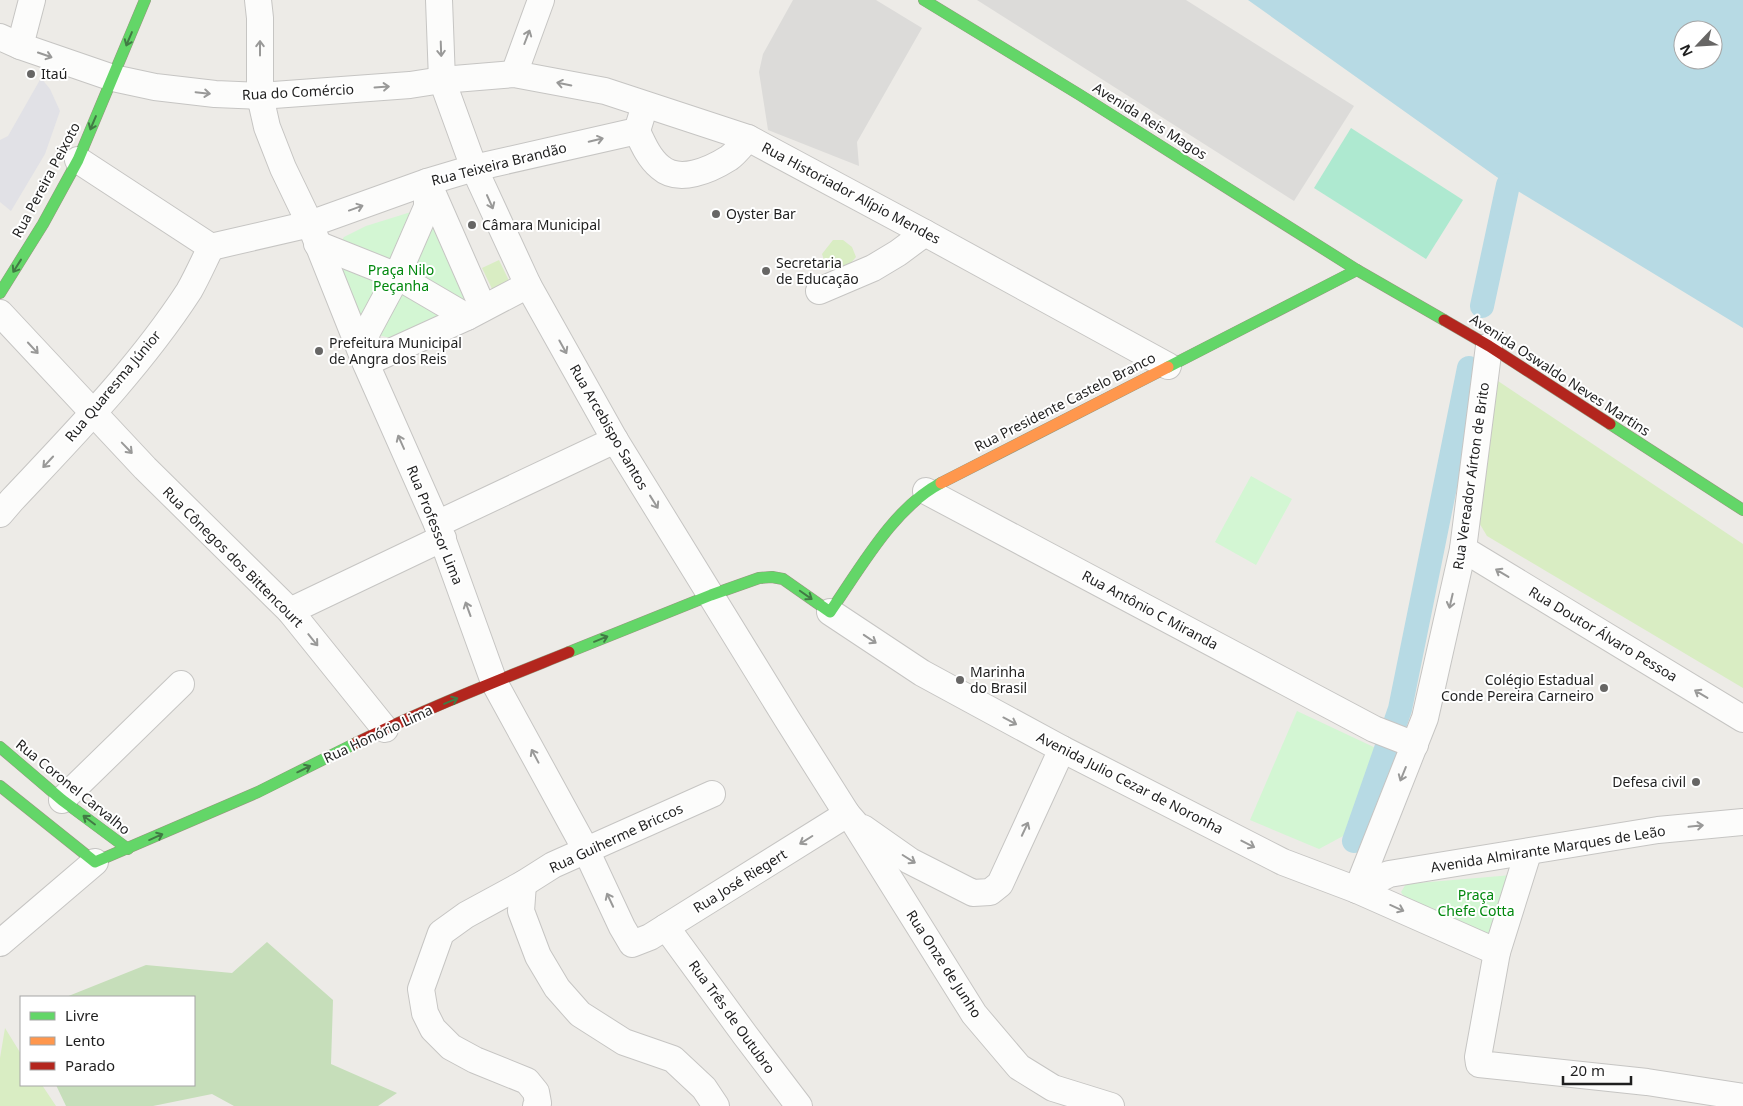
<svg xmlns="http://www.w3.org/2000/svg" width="1743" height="1106" viewBox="0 0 1743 1106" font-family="'Noto Sans',sans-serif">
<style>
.residential{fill:#dcdbd9}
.grass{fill:#d9edc3}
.forest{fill:#c6deba}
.park{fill:#d3f6d3}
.pitch{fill:#aee9d0}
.plaza{fill:#e1e1e6}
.water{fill:#b7dae4;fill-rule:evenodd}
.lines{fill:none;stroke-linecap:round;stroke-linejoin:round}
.canal{stroke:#b7dae4;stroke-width:24}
.street-casing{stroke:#c6c5c3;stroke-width:28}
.fast-casing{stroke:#96977e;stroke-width:12}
.slow-casing{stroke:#96977e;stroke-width:12}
.jam-casing{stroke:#96977e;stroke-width:12}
.street{stroke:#fcfcfb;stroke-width:26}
.fast{stroke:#63d668;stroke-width:11}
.slow{stroke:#ff974d;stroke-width:11}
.jam{stroke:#b3261e;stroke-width:11}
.oneway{stroke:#999998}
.oneway2{stroke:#417a44}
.poi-dot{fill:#676665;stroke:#fff;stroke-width:2}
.labels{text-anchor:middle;stroke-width:4;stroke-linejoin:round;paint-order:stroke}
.poi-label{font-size:14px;fill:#1f1f1f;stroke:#fff;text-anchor:start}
.street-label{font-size:14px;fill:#1f1f1f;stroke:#fff}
.park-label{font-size:14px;fill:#01880d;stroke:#fff}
</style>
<rect width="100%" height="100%" fill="#edebe7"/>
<g class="residential">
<path d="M793,0H876L922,28L857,142L859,166L768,130L759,72L763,54Z"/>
<path d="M977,0H1186L1354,106L1294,201Z"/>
</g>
<g class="grass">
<path d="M833,240H843L852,247L856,257L843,272C830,270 826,267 822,254Z"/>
<path d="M499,260L512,287L495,295L482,268Z"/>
<path d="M1498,381L1743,544V688L1487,536L1478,521Z"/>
<path d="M5,1028L21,1054V1085H42L56,1106H0V1058Z"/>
</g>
<path class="forest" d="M267,942L333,1000L331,1064L397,1093L378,1106H234L212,1094L153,1106H66L56,1085H194V997H66L146,965L232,973Z"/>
<g class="park">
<path d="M427,207L475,308L390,338L367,332L330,259L344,237L366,226Z"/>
<path d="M1251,476L1292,499L1256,565L1215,542Z"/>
<path d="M1297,711L1380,750L1345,835L1319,849L1250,820Z"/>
<path d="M1512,875L1492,936L1407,901L1401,892L1406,884Z"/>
</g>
<path class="pitch" d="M1351,128L1463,200L1426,259L1314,188Z"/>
<path class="plaza" d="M41,78L50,89L60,111L45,154L11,211L0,202V140L8,136Z"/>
<path class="water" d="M1248,0H1743V328L1508,185ZM1683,30H1713V60H1683Z"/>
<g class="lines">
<g class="canal">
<path d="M1482,306L1508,185"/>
<path d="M1354,841L1400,709L1469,368"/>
</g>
<defs>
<g id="street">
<path d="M258,0L260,18V96L267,127L283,168L310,224L363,357L437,524L494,682L586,850L622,927L632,944L650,937L666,927L847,814"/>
<path d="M439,0L442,80L474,168L528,285L615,440L787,719L847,814L854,822L974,1014L1019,1067L1053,1088L1111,1106"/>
<path d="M0,37L20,46L113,78L155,87L215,94L260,96L410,85L442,80L514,74L605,91L748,138L925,233L1168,366"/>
<path d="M20,46L32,0"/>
<path d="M514,74L541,0"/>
<path d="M637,131C643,144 649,158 660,167C679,184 710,170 729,158C736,153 742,145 748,138"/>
<path d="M78,160L211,247"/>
<path d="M429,185L483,308"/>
<path d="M317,244L397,276L467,317"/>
<path d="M211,247L310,224L427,182L474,168L637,131L645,105"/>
<path d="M819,291L873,268L898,253L925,233"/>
<path d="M0,313L145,468L290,611L385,729"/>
<path d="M363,357L367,332L397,276L427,207V182"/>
<path d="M366,363L467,317L528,285"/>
<path d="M926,491L1374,729L1415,745"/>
<path d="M0,514L12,500C74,434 139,368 189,291C197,277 204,261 211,247"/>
<path d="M437,524L615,440"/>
<path d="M1463,549L1743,719"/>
<path d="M290,611L443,538"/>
<path d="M830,612L922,673L1062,749L1283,862L1357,890L1497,952"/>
<path d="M62,800L181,684"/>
<path d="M863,828L910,861L973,893L990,892L1000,884L1062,749"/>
<path d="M1528,853L1497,952L1478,1057L1479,1064L1647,1082L1743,1097"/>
<path d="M523,884L521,911L538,956L557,988L580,1014L624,1042L673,1059L704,1088L716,1106"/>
<path d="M1357,890L1425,718L1463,549L1489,346"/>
<path d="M1357,890L1389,874L1658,830L1743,822"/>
<path d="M666,927L745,1035L799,1106"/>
<path d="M0,943L95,862"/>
<path d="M536,1106L538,1103L536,1092L527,1081L475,1060L451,1047L433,1029L425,1013L421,989L441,933L466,915L523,884L553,865L712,794"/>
</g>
<g id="fast">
<path d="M924,0L1080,95L1357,270L1444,320"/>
<path d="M0,293L43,224L78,160L145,0"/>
<path d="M1168,367L1357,270"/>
<path d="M1610,424L1743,510"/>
<path d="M569,652L711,595L759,578L772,577L783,579L830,612C860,569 894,507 941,483"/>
<path d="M0,747L62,800L128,849"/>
<path d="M0,786L95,862L258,792L356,743"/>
</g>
<path id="slow" d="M941,483L1168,367"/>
<g id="jam">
<path d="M1444,320L1489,346L1610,424"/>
<path d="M356,743C425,709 497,681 569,652"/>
</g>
</defs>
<use href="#street" class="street-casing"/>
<use href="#fast" class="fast-casing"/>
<use href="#slow" class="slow-casing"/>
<use href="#jam" class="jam-casing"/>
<use href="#street" class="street"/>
<use href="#fast" class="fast"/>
<use href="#slow" class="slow"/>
<use href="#jam" class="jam"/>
</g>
<defs><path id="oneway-shaft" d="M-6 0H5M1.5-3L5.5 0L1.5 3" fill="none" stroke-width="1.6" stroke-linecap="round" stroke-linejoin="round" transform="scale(1.25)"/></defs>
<g class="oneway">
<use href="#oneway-shaft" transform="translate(527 37) rotate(-69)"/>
<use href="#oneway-shaft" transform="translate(260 48) rotate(-90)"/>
<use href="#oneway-shaft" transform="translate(441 49) rotate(88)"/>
<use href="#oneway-shaft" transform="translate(45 55) rotate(19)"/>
<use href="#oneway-shaft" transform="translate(564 84) rotate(-169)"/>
<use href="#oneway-shaft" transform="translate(382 87) rotate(-4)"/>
<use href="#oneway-shaft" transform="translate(203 93) rotate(6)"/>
<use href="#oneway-shaft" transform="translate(596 140) rotate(-13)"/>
<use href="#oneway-shaft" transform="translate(490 202) rotate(66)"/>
<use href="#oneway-shaft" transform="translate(356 208) rotate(-20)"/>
<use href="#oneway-shaft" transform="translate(563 347) rotate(61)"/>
<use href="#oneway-shaft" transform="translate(33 348) rotate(47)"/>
<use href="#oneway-shaft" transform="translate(401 442) rotate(-114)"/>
<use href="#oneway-shaft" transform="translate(127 448) rotate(46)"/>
<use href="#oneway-shaft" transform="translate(48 462) rotate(133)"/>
<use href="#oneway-shaft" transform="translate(654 502) rotate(58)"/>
<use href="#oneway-shaft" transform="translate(1502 573) rotate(-149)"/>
<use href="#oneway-shaft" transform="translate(1451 601) rotate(103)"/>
<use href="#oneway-shaft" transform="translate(468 609) rotate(-110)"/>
<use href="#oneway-shaft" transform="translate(870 639) rotate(34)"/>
<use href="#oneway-shaft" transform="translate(313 640) rotate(51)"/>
<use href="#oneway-shaft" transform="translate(1701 694) rotate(-149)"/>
<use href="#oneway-shaft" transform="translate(1010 721) rotate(28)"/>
<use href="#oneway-shaft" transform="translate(535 756) rotate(-118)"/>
<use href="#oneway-shaft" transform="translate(1403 774) rotate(112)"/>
<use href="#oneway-shaft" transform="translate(1696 826) rotate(-6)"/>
<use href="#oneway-shaft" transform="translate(1025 829) rotate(-65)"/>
<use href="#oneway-shaft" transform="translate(806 840) rotate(148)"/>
<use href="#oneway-shaft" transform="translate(1248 844) rotate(27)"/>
<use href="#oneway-shaft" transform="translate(909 859) rotate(32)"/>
<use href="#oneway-shaft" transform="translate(610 900) rotate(-115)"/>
<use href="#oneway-shaft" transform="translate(1397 908) rotate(24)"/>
</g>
<g class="oneway2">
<use href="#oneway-shaft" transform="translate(129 39) rotate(113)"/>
<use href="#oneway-shaft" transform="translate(93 123) rotate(113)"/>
<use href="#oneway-shaft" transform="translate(17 266) rotate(122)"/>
<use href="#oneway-shaft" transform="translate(806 595) rotate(35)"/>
<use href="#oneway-shaft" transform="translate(601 639) rotate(-22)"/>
<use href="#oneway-shaft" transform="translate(451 701) rotate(-23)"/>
<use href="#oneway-shaft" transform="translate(304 769) rotate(-26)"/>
<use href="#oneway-shaft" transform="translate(89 820) rotate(-143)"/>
<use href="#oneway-shaft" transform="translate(156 837) rotate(-24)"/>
</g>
<g class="poi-dot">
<circle cx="31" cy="74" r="5"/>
<circle cx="716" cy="214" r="5"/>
<circle cx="472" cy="225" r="5"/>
<circle cx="766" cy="271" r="5"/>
<circle cx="319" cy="351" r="5"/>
<circle cx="960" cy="680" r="5"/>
<circle cx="1604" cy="688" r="5"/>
<circle cx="1696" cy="782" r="5"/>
</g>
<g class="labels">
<g class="poi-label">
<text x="41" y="79">Itaú</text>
<text x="726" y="219">Oyster Bar</text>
<text x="482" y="230">Câmara Municipal</text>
<text x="776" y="268">Secretaria<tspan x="776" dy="16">de Educação</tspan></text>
<text x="329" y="348">Prefeitura Municipal<tspan x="329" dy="16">de Angra dos Reis</tspan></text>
<text x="970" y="677">Marinha<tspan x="970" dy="16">do Brasil</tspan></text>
<text x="1594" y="685" text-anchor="end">Colégio Estadual<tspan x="1594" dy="16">Conde Pereira Carneiro</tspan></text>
<text x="1686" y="787" text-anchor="end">Defesa civil</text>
</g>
<g class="street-label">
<text transform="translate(298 92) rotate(-3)" y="5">Rua do Comércio</text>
<text transform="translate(1150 121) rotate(32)" y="5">Avenida Reis Magos</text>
<text transform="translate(499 164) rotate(-14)" y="5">Rua Teixeira Brandão</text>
<text transform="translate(46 180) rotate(-62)" y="5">Rua Pereira Peixoto</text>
<text transform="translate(851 193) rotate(28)" y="5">Rua Historiador Alípio Mendes</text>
<text transform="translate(1560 375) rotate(33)" y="5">Avenida Oswaldo Neves Martins</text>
<text transform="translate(113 386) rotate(-50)" y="5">Rua Quaresma Júnior</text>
<text transform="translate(1065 402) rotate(-27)" y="5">Rua Presidente Castelo Branco</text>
<text transform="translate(609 427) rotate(60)" y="5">Rua Arcebispo Santos</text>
<text transform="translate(1471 476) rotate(-82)" y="5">Rua Vereador Aírton de Brito</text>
<text transform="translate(435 525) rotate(68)" y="5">Rua Professor Lima</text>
<text transform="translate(233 557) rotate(45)" y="5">Rua Cônegos dos Bittencourt</text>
<text transform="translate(1150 610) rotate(28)" y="5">Rua Antônio C Miranda</text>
<text transform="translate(1603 634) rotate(31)" y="5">Rua Doutor Álvaro Pessoa</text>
<text transform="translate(378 734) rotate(-25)" y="5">Rua Honório Lima</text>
<text transform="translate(1130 783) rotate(27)" y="5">Avenida Julio Cezar de Noronha</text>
<text transform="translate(73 787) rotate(39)" y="5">Rua Coronel Carvalho</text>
<text transform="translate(616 838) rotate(-25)" y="5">Rua Guiherme Briccos</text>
<text transform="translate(1548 849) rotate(-9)" y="5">Avenida Almirante Marques de Leão</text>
<text transform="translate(740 881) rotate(-32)" y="5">Rua José Riegert</text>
<text transform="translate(944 964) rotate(57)" y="5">Rua Onze de Junho</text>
<text transform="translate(732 1017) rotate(54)" y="5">Rua Três de Outubro</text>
</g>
<g class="park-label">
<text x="401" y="275">Praça Nilo<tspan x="401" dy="16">Peçanha</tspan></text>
<text x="1476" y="900">Praça<tspan x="1476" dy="16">Chefe Cotta</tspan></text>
</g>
</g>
<rect x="20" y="996" width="175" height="90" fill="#ffffff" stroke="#a5a5a5"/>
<rect x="30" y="1012" width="25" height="8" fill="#63d668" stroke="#a5a5a5"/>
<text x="65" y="1021" font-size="15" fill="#1f1f1f">Livre</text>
<rect x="30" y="1037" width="25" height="8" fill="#ff974d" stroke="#a5a5a5"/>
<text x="65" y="1046" font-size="15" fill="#1f1f1f">Lento</text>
<rect x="30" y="1062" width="25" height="8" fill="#b3261e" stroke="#a5a5a5"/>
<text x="65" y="1071" font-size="15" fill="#1f1f1f">Parado</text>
<g transform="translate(1698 45) rotate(245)"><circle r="24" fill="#ffffff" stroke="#a5a5a5"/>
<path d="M0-4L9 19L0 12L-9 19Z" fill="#676665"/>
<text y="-8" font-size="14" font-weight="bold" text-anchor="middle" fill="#1f1f1f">N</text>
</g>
<path d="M1563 1076v8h68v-8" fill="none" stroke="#1f1f1f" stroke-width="2.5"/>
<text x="1570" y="1076" font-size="15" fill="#1f1f1f" stroke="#ffffff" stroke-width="4" paint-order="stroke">20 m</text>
</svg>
